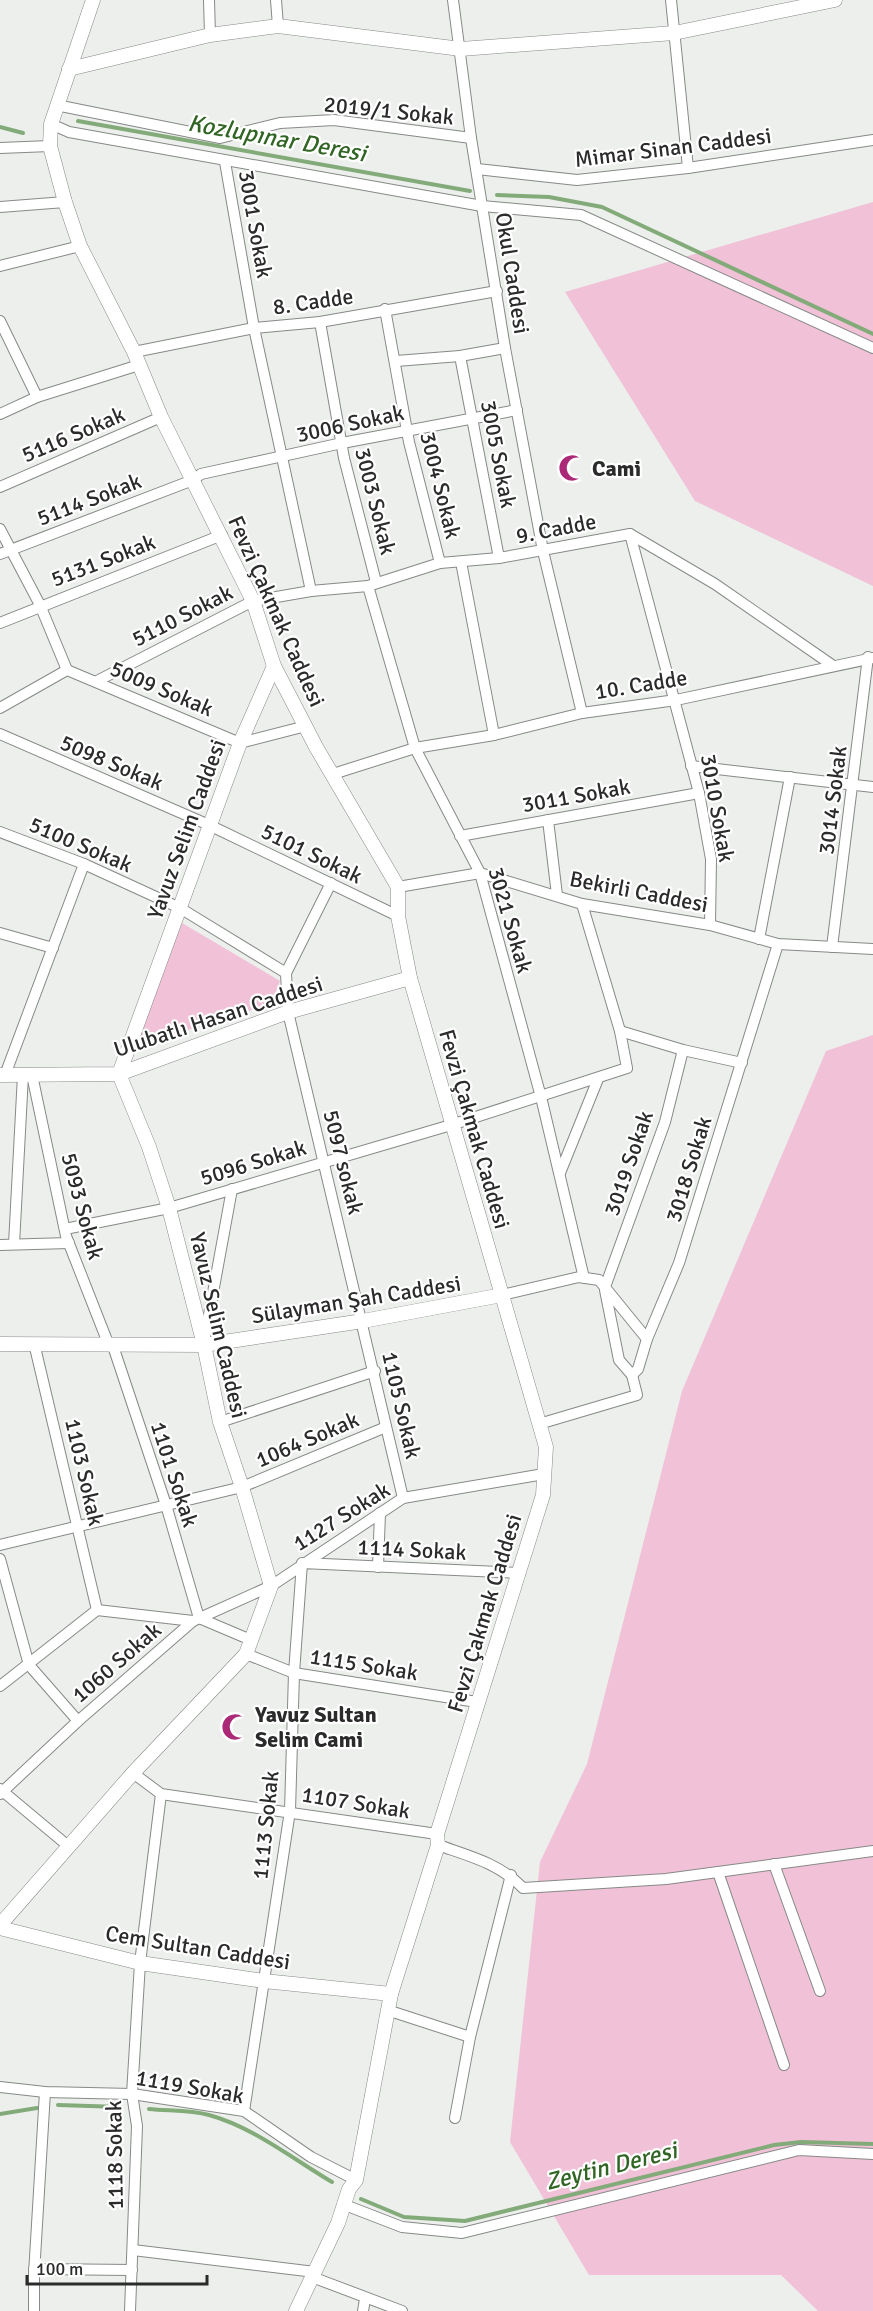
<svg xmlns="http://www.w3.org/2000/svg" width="873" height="2311" viewBox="0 0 873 2311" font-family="Signika,sans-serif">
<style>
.green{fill:#f0c1d7}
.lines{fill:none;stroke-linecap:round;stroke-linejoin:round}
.stream{stroke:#83ab7a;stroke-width:4}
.minor-casing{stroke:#868a86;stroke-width:12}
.tertiary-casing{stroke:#868a86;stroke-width:15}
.minor{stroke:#fff;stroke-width:10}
.tertiary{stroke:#fff;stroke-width:14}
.labels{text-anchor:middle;stroke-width:4.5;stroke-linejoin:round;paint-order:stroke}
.street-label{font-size:22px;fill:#2a2b2a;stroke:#fff}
.poi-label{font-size:22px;font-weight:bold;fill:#2a2b2a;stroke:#fff;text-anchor:start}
.water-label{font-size:24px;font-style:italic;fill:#316524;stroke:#fff}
</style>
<rect width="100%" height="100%" fill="#ecefeb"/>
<g class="green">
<path d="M873,202V586L695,501L565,292Z"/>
<path d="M182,923L280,981L271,1004L144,1044H134Z"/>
<path d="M873,1035V2311H818L781,2275H589L510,2142L540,1862L587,1764L682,1391L826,1051Z"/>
</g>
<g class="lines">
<g class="stream">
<path d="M78,121L470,191"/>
<path d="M0,127L23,133"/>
<path d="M497,195L549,197L602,207L873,334"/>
<path d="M58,2105L121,2107"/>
<path d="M149,2109C169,2111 190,2110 209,2115C253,2127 293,2159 332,2182"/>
<path d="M0,2114L37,2108"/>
<path d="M361,2199L404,2217L465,2221L774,2145L801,2142L873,2144"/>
</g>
<defs>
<g id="minor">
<path d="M209,0L210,35"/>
<path d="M276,0L278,26"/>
<path d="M453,0L471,138L505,348L543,551L582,713"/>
<path d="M671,0L688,168"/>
<path d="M56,105L220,138L280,123L334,120L471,138"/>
<path d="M51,124L69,132L482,206L581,215L873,348"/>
<path d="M0,148L50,146"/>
<path d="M225,162L254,328L311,591"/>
<path d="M477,169L577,180L688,168L873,140"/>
<path d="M0,207L65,202"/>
<path d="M0,266L80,246"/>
<path d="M385,309L409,442L440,563"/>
<path d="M0,321L37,397"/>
<path d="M320,322L344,458L376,582"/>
<path d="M134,352L254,328L320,322L497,291"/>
<path d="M460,356L499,558"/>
<path d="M396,361L460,356L505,348"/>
<path d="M0,414L37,397L139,365"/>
<path d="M0,487L161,417"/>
<path d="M0,529L40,605L67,670"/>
<path d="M630,534L699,793L711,859L710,925"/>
<path d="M0,554L193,480L201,474L342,443L517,410"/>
<path d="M461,562L494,735"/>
<path d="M368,586L415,748L480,873L541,1097L584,1278"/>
<path d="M0,623L222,535"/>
<path d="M67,670L240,743L306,726"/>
<path d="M97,681L253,601L311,591L368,586L440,563L499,558L630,534L715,584L832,665"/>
<path d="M0,708L67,670"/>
<path d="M0,734L209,825L398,916"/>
<path d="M691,766L873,787"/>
<path d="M333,774L415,748L494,735L582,713L676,700L873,658"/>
<path d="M548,820L557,895"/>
<path d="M0,832L84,864L180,908L286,973"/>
<path d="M460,836L699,793"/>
<path d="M331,883L286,973L288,1012L403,1498"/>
<path d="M398,887L480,873L582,904L710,925L778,944L873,949"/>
<path d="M0,933L53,948"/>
<path d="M759,939L790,777"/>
<path d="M832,947L868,657"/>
<path d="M620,1031L683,1050L742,1063"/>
<path d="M5,1075L84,864"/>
<path d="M32,1075L66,1236L108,1343"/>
<path d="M560,1173L598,1079"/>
<path d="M65,1229L169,1208L451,1125L627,1068L620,1031L582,904"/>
<path d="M14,1244L23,1075"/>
<path d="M0,1245L69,1243"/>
<path d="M605,1287L665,1122L683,1050"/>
<path d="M605,1290L619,1360L632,1375L638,1369L647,1339"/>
<path d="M502,1295L579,1277L599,1280L647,1339L679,1263L778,944"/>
<path d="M204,1342L232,1189"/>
<path d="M34,1343L97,1610"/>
<path d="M112,1343L166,1505L199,1618"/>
<path d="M220,1422L375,1371"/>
<path d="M539,1424L637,1395L632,1375"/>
<path d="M0,1545L242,1487L386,1427"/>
<path d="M0,1559L29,1665L78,1721"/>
<path d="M378,1567L380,1513"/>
<path d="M97,1610L193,1621"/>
<path d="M199,1618L251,1640"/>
<path d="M246,1654L294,1673L477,1702"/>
<path d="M0,1686L97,1610"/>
<path d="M133,1773L161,1794L437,1834"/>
<path d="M0,1789L67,1845"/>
<path d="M0,1794L78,1721L193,1621L271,1586L403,1498L544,1474"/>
<path d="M438,1845C469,1856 499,1863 523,1888L666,1879L873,1851"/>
<path d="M774,1864L820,1991"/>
<path d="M718,1872L784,2065"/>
<path d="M387,2010L470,2037L511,1875"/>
<path d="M0,2087L45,2092L132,2094L244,2111L311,2157L356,2180"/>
<path d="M244,2111L290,1811L294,1673L302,1563L520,1573"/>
<path d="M455,2118L470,2037"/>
<path d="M345,2205L402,2227L462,2233L799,2150L873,2154"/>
<path d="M133,2250L315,2272"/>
<path d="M34,2269L132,2270"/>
<path d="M312,2277L402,2311"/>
<path d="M34,2311V2274L45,2092"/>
<path d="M130,2311L137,2126L132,2094L140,1963L161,1794"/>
<path d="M363,2311L365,2299"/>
</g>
<g id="tertiary">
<path d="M93,0L51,124L50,146L65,202L80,246L134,352L161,417L253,601L274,666L316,747L398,887V916L410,978L546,1447L543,1495L437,1834L438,1845L391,1994L356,2180L349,2189L338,2223L296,2311"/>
<path d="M69,69L210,35L278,26L461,49L674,33L835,0"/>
<path d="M0,1075L119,1074L288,1012L410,978"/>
<path d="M0,1344L204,1345L363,1321L502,1295"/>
<path d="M0,1925L133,1773L246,1654L271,1586L242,1487L220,1422L204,1345L169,1208L149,1147L119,1074L240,743L274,666"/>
<path d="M0,1928L140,1963L264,1981L391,1994"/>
</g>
</defs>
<use href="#minor" class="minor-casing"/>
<use href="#tertiary" class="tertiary-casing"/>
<use href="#minor" class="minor"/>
<use href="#tertiary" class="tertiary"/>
</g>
<defs>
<symbol id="mosque-bare" viewBox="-9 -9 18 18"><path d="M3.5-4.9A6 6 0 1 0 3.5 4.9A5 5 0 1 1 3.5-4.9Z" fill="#ab2976" stroke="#fff" stroke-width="2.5" paint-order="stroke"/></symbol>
</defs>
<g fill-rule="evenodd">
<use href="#mosque-bare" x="553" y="449" width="38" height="38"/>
<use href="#mosque-bare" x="216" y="1708" width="38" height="38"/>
</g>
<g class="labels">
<g class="street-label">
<text transform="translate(389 110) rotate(6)" y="8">2019/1 Sokak</text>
<text transform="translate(673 147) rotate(-7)" y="8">Mimar Sinan Caddesi</text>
<text transform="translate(256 224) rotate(80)" y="8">3001 Sokak</text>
<text transform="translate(513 273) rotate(81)" y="8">Okul Caddesi</text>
<text transform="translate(313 301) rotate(-8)" y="8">8. Cadde</text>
<text transform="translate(350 423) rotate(-12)" y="8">3006 Sokak</text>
<text transform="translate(73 434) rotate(-23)" y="8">5116 Sokak</text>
<text transform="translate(499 454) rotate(79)" y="8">3005 Sokak</text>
<text transform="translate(441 485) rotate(76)" y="8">3004 Sokak</text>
<text transform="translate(89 499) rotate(-21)" y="8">5114 Sokak</text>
<text transform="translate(376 501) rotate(76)" y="8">3003 Sokak</text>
<text transform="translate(556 528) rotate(-11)" y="8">9. Cadde</text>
<text transform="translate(103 560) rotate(-21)" y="8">5131 Sokak</text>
<text transform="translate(277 611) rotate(66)" y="8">Fevzi Çakmak Caddesi</text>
<text transform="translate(182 615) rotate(-27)" y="8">5110 Sokak</text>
<text transform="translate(641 684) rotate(-9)" y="8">10. Cadde</text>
<text transform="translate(162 688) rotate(23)" y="8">5009 Sokak</text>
<text transform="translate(112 762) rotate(23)" y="8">5098 Sokak</text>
<text transform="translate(576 795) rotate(-10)" y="8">3011 Sokak</text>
<text transform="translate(832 800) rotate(-83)" y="8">3014 Sokak</text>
<text transform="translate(718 808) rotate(80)" y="8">3010 Sokak</text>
<text transform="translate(186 829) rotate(-70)" y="8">Yavuz Selim Caddesi</text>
<text transform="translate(81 844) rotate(23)" y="8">5100 Sokak</text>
<text transform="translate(312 853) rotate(26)" y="8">5101 Sokak</text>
<text transform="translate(639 891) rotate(11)" y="8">Bekirli Caddesi</text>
<text transform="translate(511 920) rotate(74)" y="8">3021 Sokak</text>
<text transform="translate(218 1016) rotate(-18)" y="8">Ulubatlı Hasan Caddesi</text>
<text transform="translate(475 1129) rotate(74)" y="8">Fevzi Çakmak Caddesi</text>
<text transform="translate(253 1162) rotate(-17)" y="8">5096 Sokak</text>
<text transform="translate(344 1162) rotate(76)" y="8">5097 sokak</text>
<text transform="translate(628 1163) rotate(-71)" y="8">3019 Sokak</text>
<text transform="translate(688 1169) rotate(-73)" y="8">3018 Sokak</text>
<text transform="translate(83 1206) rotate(75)" y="8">5093 Sokak</text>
<text transform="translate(356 1299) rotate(-9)" y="8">Sülayman Şah Caddesi</text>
<text transform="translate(219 1325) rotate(77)" y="8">Yavuz Selim Caddesi</text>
<text transform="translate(402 1405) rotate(77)" y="8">1105 Sokak</text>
<text transform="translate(307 1439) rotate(-23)" y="8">1064 Sokak</text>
<text transform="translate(85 1472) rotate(77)" y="8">1103 Sokak</text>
<text transform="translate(175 1474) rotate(72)" y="8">1101 Sokak</text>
<text transform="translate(341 1516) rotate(-32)" y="8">1127 Sokak</text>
<text transform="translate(412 1549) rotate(3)" y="8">1114 Sokak</text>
<text transform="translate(484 1613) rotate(-73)" y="8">Fevzi Çakmak Caddesi</text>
<text transform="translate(116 1662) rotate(-41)" y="8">1060 Sokak</text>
<text transform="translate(364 1664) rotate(9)" y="8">1115 Sokak</text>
<text transform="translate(356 1802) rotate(9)" y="8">1107 Sokak</text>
<text transform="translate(265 1825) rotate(-84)" y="8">1113 Sokak</text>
<text transform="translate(198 1947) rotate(9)" y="8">Cem Sultan Caddesi</text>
<text transform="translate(190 2086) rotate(10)" y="8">1119 Sokak</text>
<text transform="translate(114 2155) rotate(-91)" y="8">1118 Sokak</text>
</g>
<g class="poi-label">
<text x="592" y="476">Cami</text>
<text x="255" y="1722">Yavuz Sultan<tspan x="255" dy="25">Selim Cami</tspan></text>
</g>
<g class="water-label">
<text transform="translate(277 138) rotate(10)" y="8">Kozlupınar Deresi</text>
<text transform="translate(611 2166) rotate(-14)" y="8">Zeytin Deresi</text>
</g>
</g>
<path d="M27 2275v9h180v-9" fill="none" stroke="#2a2b2a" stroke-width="3"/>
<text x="36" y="2275" font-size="18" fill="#2a2b2a" stroke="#ffffff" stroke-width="4.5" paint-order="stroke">100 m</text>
</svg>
